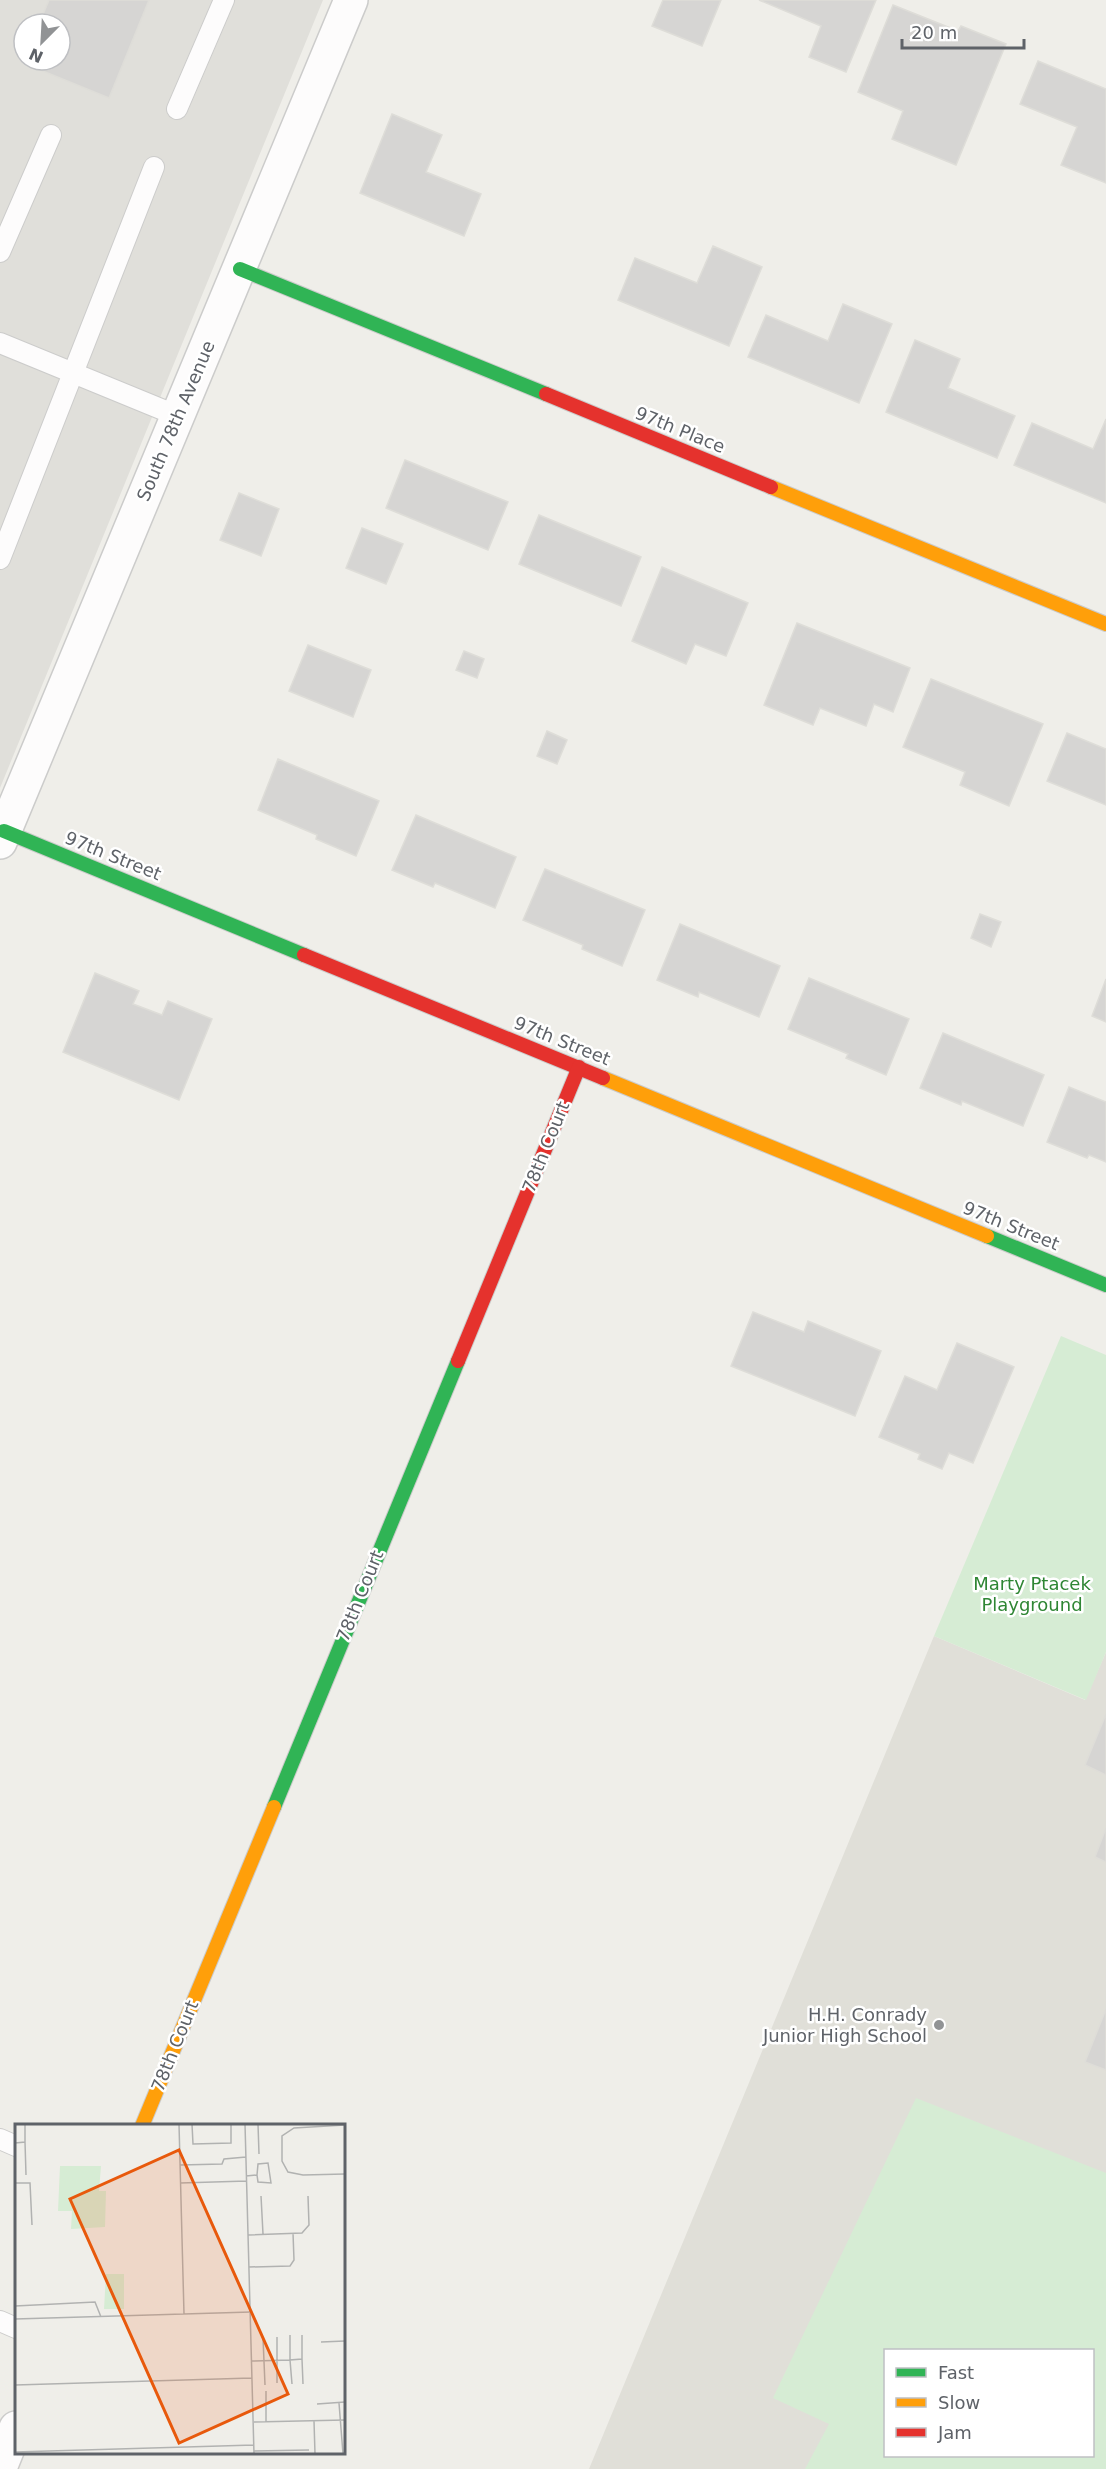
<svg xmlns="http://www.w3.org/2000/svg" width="1106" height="2469" viewBox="0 0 1106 2469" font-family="'DejaVu Sans',sans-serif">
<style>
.industrial{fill:#e0dfda;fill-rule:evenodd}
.education{fill:#e0dfd8;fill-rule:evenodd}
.green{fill:#d6ecd4;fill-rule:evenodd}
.building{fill:#d6d5d3;stroke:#deddd8;stroke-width:1.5}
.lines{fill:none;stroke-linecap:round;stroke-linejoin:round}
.lane-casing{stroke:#cccccb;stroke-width:22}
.street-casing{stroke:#cccccb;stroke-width:36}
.fast-casing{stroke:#cbcbca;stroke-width:16}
.slow-casing{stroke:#cbcbca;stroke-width:16}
.jam-casing{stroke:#cbcbca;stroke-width:16}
.lane{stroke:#fdfcfc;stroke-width:20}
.street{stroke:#fdfcfc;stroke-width:33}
.fast{stroke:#30b455;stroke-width:14}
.slow{stroke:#ff9f0a;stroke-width:14}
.jam{stroke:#e5322d;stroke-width:14}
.poi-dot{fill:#919395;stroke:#fff;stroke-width:2}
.labels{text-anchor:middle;stroke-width:5;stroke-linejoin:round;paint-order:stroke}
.street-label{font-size:18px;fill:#5e6268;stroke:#fff}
.park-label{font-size:18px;fill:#2f8634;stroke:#fff}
.poi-label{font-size:18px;fill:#5e6268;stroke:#fff;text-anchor:end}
.inset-road{fill:none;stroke:#b1b2b1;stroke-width:1.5}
.view{fill:#e8590c;fill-opacity:0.15;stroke:#e8590c;stroke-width:3}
.inset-edge{fill:none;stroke:#5e6268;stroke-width:3}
</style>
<rect width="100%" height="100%" fill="#efeee9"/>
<path class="industrial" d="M0,0H323L0,788ZM24,24H60V60H24Z"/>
<path class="education" d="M934,1636L1085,1700L1106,1652V2469H589ZM886,2350H1092V2456H886Z"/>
<g class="green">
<path d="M1061,1336L1106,1355V1652L1086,1700L934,1636Z"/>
<path d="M916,2098L1106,2173V2469H805L829,2424L773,2398ZM886,2350H1092V2456H886Z"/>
</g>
<g class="building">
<path d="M49,0H149L109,98L23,63L25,60H60V24H39Z"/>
<path d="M663,0H721L702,46L652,26Z"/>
<path d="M759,0H876L846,72L809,57L821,26Z"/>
<path d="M893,5L958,31L961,26L1006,44L956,165L892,139L903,111L858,92Z"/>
<path d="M1038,61L1106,89V183L1061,165L1077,127L1020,104Z"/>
<path d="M392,114L442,135L426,172L481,194L464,236L360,193Z"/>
<path d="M713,246L762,267L729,346L618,300L635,258L697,283Z"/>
<path d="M843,304L892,324L859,403L748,357L766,315L828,341Z"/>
<path d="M915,340L960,359L948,388L1015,416L997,458L886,412Z"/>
<path d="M1106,419V503L1014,465L1032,423L1093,449Z"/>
<path d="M405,460L508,502L488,550L386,508Z"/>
<path d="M239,493L279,509L261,556L220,540Z"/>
<path d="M539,515L641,557L621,606L519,564Z"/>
<path d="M362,528L403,544L386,584L346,568Z"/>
<path d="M662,567L748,603L726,656L695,644L686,664L632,641Z"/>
<path d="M797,623L910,668L893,712L874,704L866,726L820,708L813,725L764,705Z"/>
<path d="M308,645L371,670L353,717L289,691Z"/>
<path d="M464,651L484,659L477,678L456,670Z"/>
<path d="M931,679L1043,724L1009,806L960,785L965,772L903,747Z"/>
<path d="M547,731L567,740L557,764L537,756Z"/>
<path d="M1067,733L1106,749V805L1047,781Z"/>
<path d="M278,759L379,801L356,856L316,839L317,835L258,810Z"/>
<path d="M416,815L516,857L495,908L435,883L433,887L392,870Z"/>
<path d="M545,869L645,910L622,966L582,949L583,945L523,920Z"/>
<path d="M980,914L1001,922L991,947L971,938Z"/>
<path d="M680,924L780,966L759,1017L699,992L698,997L657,980Z"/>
<path d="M95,973L139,991L133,1004L162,1015L168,1001L212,1019L179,1100L63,1052Z"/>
<path d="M809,978L909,1019L886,1075L846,1058L848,1054L788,1029Z"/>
<path d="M1106,979V1022L1092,1016Z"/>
<path d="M943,1033L1044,1075L1023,1126L962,1101L961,1105L920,1088Z"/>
<path d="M1069,1087L1106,1102V1162L1089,1155L1087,1158L1047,1142Z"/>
<path d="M753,1312L804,1332L808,1321L881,1351L855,1416L731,1366Z"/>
<path d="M957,1343L1014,1367L973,1463L949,1453L942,1469L918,1459L920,1454L879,1437L905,1376L937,1390Z"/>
<path d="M1106,1714V1775L1085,1765Z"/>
<path d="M1106,1828V1862L1095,1857Z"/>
<path d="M1106,2009V2070L1085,2062Z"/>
</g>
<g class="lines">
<defs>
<g id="lane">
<path d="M177,109L224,0"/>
<path d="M0,252L51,135"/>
<path d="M0,343L178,416"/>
<path d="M0,559L154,167"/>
<path d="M0,2139L16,2146"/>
<path d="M0,2321L16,2328"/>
</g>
<g id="street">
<path d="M0,842L351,0"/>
<path d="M0,2468L16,2428"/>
</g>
<g id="fast">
<path d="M240,269L546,394"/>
<path d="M4,831L304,955"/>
<path d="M987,1236L1106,1285"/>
<path d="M274,1807L458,1361"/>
</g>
<g id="slow">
<path d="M771,487L1106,624"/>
<path d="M603,1078L987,1236"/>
<path d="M142,2126L274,1807"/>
</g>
<g id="jam">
<path d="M546,394L771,487"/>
<path d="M304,955L603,1078"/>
<path d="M458,1361L579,1067"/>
</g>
</defs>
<use href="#lane" class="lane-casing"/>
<use href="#street" class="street-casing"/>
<use href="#fast" class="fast-casing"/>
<use href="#slow" class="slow-casing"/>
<use href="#jam" class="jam-casing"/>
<use href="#lane" class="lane"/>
<use href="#street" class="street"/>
<use href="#fast" class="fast"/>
<use href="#slow" class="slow"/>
<use href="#jam" class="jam"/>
</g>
<circle class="poi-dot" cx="939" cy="2025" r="6"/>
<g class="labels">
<g class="street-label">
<text transform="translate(176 421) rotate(-67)" y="6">South 78th Avenue</text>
<text transform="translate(680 430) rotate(22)" y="6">97th Place</text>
<text transform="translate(113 856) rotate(22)" y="6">97th Street</text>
<text transform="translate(562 1041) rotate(22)" y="6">97th Street</text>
<text transform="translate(546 1147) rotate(-68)" y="6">78th Court</text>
<text transform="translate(1011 1226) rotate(22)" y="6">97th Street</text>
<text transform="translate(360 1596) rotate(-68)" y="6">78th Court</text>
<text transform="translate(175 2046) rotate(-68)" y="6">78th Court</text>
</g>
<g class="park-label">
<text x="1032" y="1590">Marty Ptacek<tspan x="1032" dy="21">Playground</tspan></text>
</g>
<g class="poi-label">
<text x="927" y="2021">H.H. Conrady<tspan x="927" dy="21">Junior High School</tspan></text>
</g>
</g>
<g transform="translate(15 2124)">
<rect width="330" height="330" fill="#efeee9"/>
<path d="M45,42H86L84,67H91L90,103L56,105L57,87H43ZM91,150H109V185H89Z" fill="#d6ecd4"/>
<path class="inset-road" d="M164,0L169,190M177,0L178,20L216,19V0M230,0L239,330M243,0L244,30M330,1L279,4L267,12V37L273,48L288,51L330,50M10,18L11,51M0,19L10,18V0M165,41L207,40L209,35L231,33M231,52L242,51L243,40L253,39L256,59L243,58L242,51M0,59H15L17,101M165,59L232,57M246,72L248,110M233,111L287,109L294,101L293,72M234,143L275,142L279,136L278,109M0,182L80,178L86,193M0,195L236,188M262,213V259M248,214L250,261M306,218L330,217M287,235L288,260M237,237L275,236V211M277,260L275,236L287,235V211M0,261L237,254M251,267V298M324,279L328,330M302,280L330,278M299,297L300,330M239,298L330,296M239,327L294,326M0,328L239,321"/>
<path class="view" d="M164,26L273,270L164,319L55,75Z"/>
<rect width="330" height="330" class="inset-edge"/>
</g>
<rect x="884" y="2349" width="210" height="108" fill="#ffffff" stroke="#bfc0c3" stroke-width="1.5"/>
<rect x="896" y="2368" width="30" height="9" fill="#30b455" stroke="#bfc0c3" stroke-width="1.5"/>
<text x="938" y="2379" font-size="18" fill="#5e6268">Fast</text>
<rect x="896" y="2398" width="30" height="9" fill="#ff9f0a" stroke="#bfc0c3" stroke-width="1.5"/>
<text x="938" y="2409" font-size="18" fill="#5e6268">Slow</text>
<rect x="896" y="2428" width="30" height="9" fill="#e5322d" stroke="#bfc0c3" stroke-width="1.5"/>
<text x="938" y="2439" font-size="18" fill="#5e6268">Jam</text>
<g transform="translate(42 42) rotate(204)"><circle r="28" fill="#ffffff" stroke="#bfc0c3" stroke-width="1.5"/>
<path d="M0-4.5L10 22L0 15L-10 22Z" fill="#919395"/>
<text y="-9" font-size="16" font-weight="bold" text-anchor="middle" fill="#5e6268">N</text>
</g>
<path d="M902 39v9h122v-9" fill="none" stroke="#5e6268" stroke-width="3"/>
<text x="911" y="39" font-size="18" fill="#5e6268" stroke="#ffffff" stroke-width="4.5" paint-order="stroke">20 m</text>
</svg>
